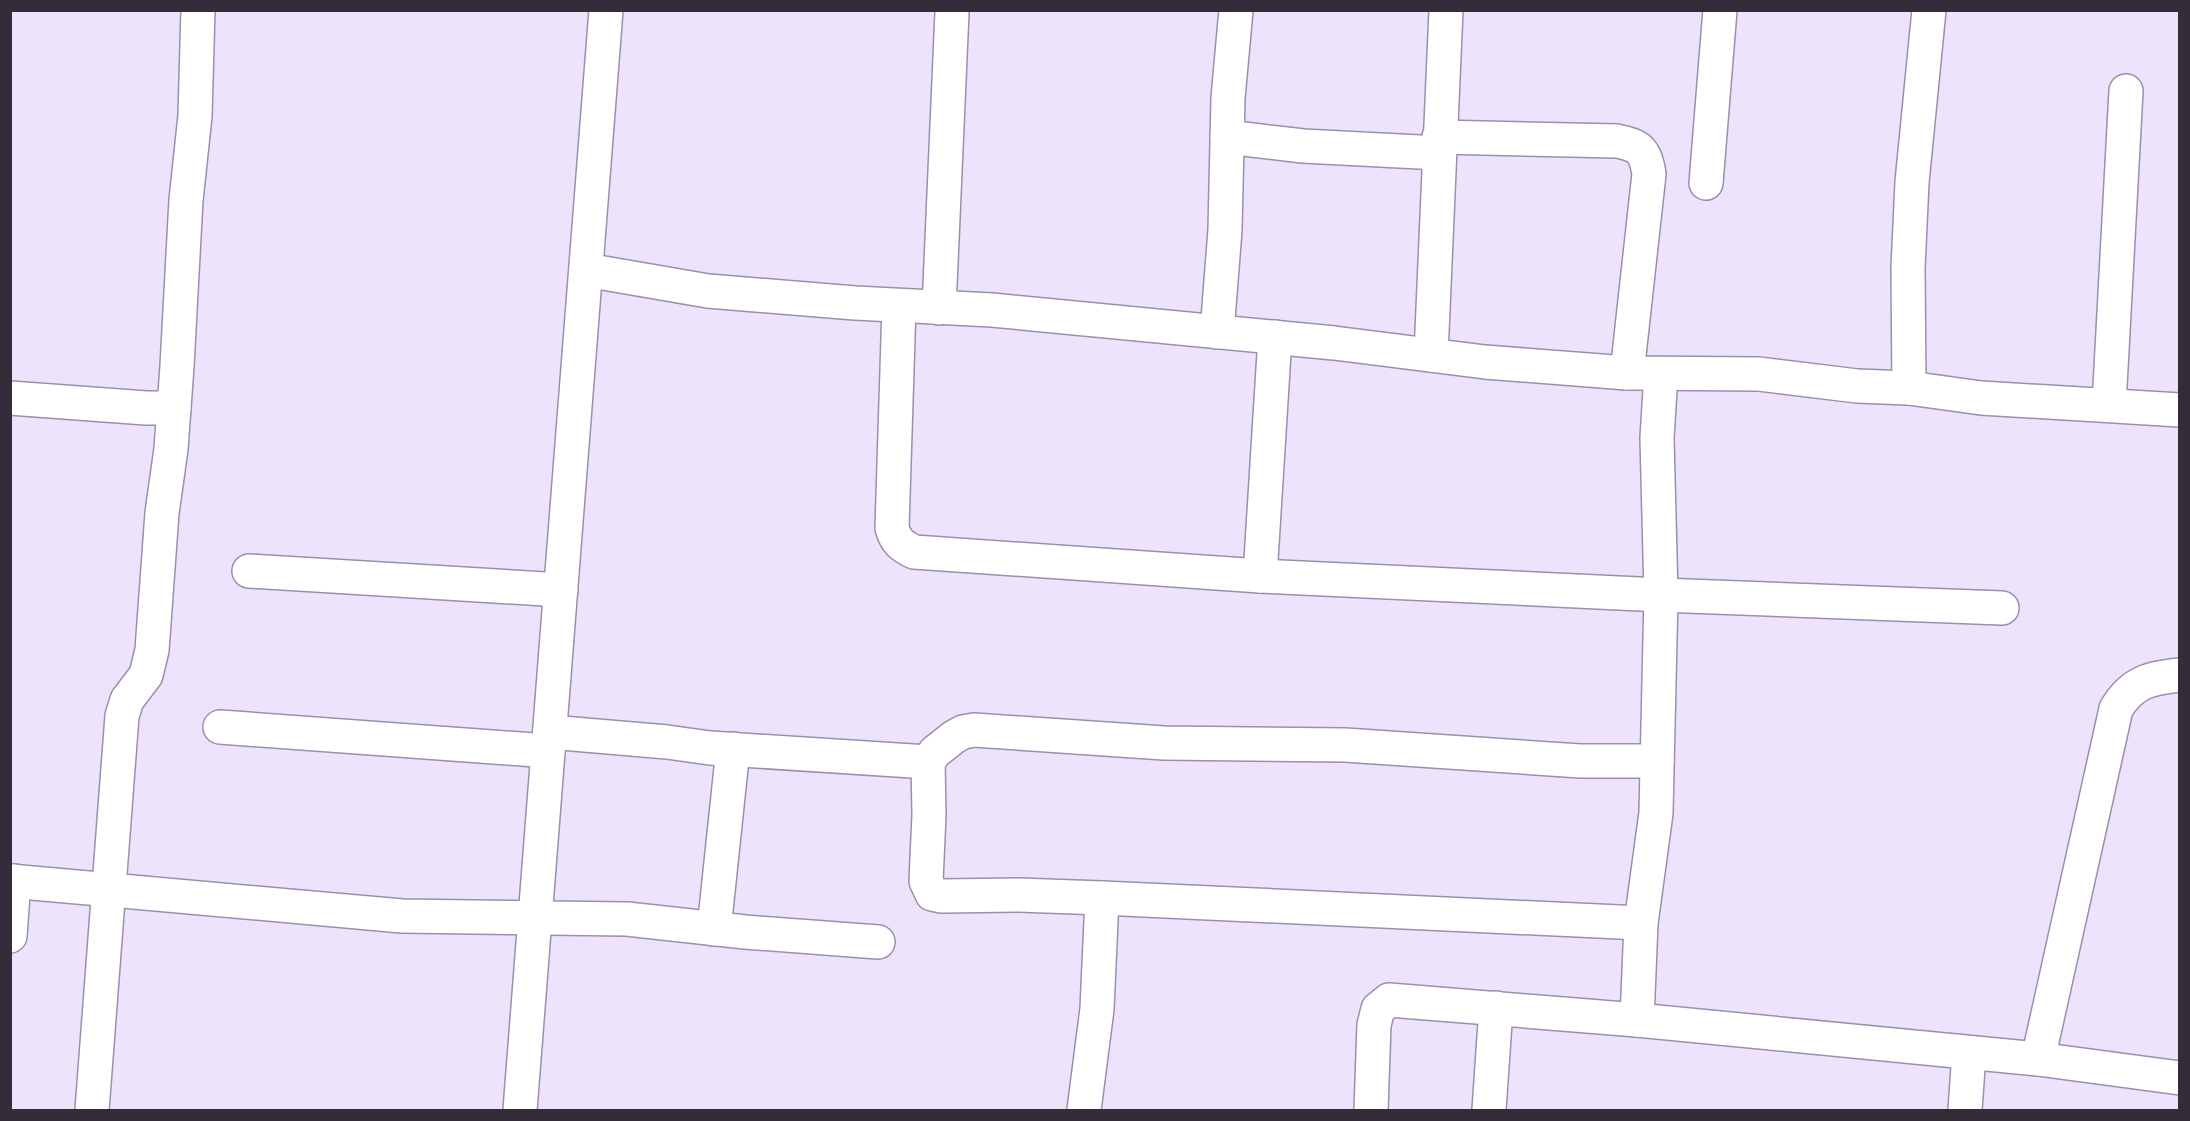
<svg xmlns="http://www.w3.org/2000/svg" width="2190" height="1121" viewBox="0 0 2190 1121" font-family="Literata,serif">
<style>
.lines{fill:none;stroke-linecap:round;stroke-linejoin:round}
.minor-casing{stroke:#9b8fac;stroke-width:36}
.tertiary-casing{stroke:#9b8fac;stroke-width:36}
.minor{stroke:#fff;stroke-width:33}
.tertiary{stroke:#fff;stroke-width:33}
</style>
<rect width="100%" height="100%" fill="#eee3fc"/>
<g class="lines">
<defs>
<g id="minor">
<path d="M1227,137L1303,146L1439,153"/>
<path d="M1439,137L1617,141C1640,146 1645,150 1649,174L1627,373"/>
<path d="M1706,183L1720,10"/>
<path d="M586,270L708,291L855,303L992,310L1334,343L1485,362L1627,373L1759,374L1857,386L1909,388L1981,398L2180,410"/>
<path d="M899,306L892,528C896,542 902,546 914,552L1260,576L1661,595L2002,608"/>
<path d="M939,308L952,12"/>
<path d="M1217,332L1225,230L1228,98L1236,10"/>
<path d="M1431,355L1446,10"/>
<path d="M1661,374L1657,438L1661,595L1656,813L1641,923L1637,1020L2038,1059L2180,1078"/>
<path d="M1909,388L1908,268L1912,182L1929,10"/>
<path d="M10,398L146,408H174"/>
<path d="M2109,405L2126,91"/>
<path d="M249,571L561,590"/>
<path d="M1260,576L1275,337"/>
<path d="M220,727L548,751"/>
<path d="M550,732L667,742L710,748L928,762"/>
<path d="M10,881L402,916L627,919L745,932L878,942"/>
<path d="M1641,923L1102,898L1019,895L942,896L932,894L926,881L929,815L928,762L935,752L954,737L963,732L974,730L1164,743L1345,745L1580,761H1657"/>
<path d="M714,929L733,749"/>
<path d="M10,936L14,881"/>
<path d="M2038,1059L2116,709C2132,682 2150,678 2180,675"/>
<path d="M92,1110L122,716L127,700L146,675L152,650L162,513L171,449L177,366L186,200L195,116L198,10"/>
<path d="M1084,1110L1097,1009L1102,898"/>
<path d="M1371,1110L1374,1025L1378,1009L1389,1000L1637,1020"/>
<path d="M1489,1110L1496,1008"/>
<path d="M1965,1110L1969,1053"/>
</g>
<path id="tertiary" d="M520,1110L606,10"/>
</defs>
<use href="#minor" class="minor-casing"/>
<use href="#tertiary" class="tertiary-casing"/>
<use href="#minor" class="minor"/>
<use href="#tertiary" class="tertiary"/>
</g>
<rect width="2190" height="1121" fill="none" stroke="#322d39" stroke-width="24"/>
</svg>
